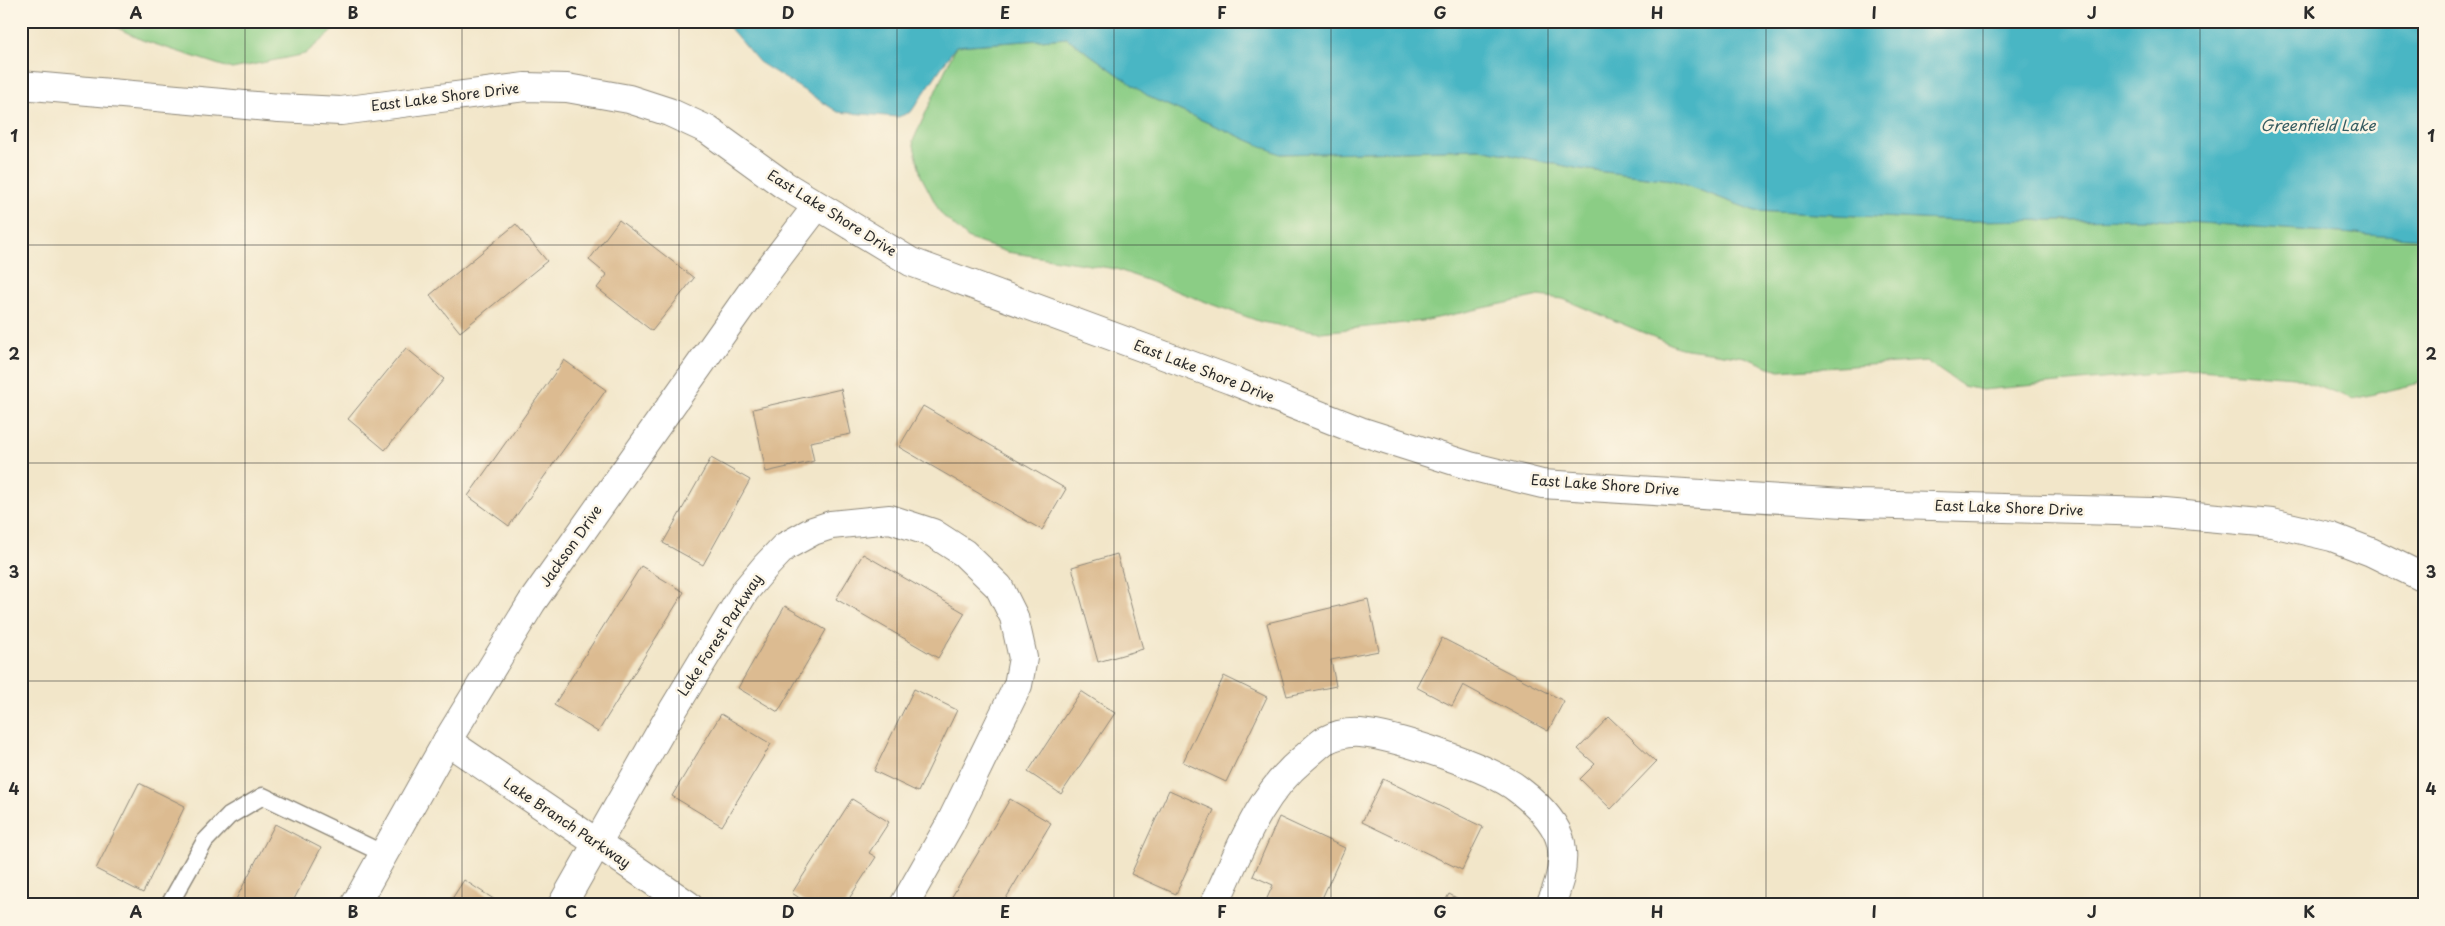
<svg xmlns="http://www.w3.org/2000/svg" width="2445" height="926" viewBox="0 0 2445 926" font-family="'Playpen Sans',sans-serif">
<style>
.green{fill:#8bcd85;stroke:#5b7c58}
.water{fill:#48b6c4;stroke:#3a7078}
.building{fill:#dcbb91}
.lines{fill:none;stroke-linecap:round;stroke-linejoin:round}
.service-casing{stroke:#8e887a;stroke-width:19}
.minor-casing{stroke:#8e887a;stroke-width:30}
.service{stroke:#fff;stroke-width:16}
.minor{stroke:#fff;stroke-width:28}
.grid{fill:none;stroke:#2b2b2b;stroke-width:1;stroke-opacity:0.55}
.labels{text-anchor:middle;stroke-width:5;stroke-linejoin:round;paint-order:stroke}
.street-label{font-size:14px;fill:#2b2b2b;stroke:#fcf5e5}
.water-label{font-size:15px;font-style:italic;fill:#355c61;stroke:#fcf5e5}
.neatline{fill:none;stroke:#2b2b2b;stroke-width:2}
.grid-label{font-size:16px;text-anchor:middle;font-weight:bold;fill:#2b2b2b}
</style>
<rect width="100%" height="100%" fill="#fcf5e5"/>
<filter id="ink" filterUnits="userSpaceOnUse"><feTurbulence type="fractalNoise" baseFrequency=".02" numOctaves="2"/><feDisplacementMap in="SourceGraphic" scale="10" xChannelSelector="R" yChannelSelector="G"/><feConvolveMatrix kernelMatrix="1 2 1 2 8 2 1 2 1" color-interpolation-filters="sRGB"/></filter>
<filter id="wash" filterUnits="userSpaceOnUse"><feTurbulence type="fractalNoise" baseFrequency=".0096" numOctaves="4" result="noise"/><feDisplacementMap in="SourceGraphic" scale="20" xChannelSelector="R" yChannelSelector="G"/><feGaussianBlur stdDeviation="1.12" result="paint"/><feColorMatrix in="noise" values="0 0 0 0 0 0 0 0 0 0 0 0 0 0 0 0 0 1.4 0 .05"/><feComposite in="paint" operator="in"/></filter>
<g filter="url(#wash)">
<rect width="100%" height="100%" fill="#f2e6c9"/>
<g class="green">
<path d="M104,21H344L305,54L232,69L142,40Z"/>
<path d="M1067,38L1151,98L1280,154L1481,149L1580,169L1672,180L1755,211L1961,221L2146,219L2424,239V382L2353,399L2295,377L2199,370L1982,390L1963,386L1926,361L1779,371L1745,357L1680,348L1563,299L1539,296L1423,321L1321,332L1261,322L1116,269L1007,252L969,239L941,214L921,176L913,141L956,46Z"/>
</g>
<path class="water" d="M724,21H2424V239L2146,219L1961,221L1755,211L1672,180L1580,169L1481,149L1280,154L1151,98L1067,38L956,46L911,112L898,117L838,112L759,62Z"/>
<g id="blocks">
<g class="building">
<path d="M619,220L694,278L652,331L597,288L607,275L589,260Z"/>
<path d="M516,224L547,261L460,332L430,295Z"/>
<path d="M406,348L444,379L385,450L348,419Z"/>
<path d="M564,360L606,390L509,526L468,496Z"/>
<path d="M841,389L851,434L810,442L814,461L766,472L753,409Z"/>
<path d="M923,406L1066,489L1042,530L899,447Z"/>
<path d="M711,458L750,480L703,565L663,543Z"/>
<path d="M863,554L965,613L938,658L836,599Z"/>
<path d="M1117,554L1143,649L1098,662L1072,567Z"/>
<path d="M641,566L684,592L598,732L554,705Z"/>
<path d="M1368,599L1379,651L1331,660L1336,686L1287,696L1267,623Z"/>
<path d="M785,606L826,630L778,712L738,688Z"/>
<path d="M1442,638L1564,701L1548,731L1463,685L1452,706L1416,687Z"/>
<path d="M1224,676L1267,697L1226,782L1183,762Z"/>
<path d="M914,689L957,710L918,792L874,771Z"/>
<path d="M1081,691L1115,713L1061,794L1028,772Z"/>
<path d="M721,714L771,744L722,826L672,796Z"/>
<path d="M1609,717L1656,762L1611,809L1580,779L1595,764L1578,749Z"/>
<path d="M1383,779L1483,827L1462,870L1362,822Z"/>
<path d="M139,783L185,806L143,893L96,869Z"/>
<path d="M1169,790L1214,810L1176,894L1131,874Z"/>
<path d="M852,799L889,822L869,853L876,857L845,905H810L792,893Z"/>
<path d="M1010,799L1051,823L1002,905H947Z"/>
<path d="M1279,817L1345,848L1319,905H1264L1273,885L1253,876Z"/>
<path d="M275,824L321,848L291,905H233Z"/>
<path d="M464,880L503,905H448Z"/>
<path d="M1449,894L1470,905H1443Z"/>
</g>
</g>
</g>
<g filter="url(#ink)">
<use href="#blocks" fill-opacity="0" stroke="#8e887a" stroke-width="1"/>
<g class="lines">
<defs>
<path id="service" d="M169,905L205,841L229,816L263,796L382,853"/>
<g id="minor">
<path d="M21,85L279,108L341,111L525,87L567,88L629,99L669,112L708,130L784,185L911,262L1231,380L1360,431L1470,466L1542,484L1860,504L2152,512L2272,523L2332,537L2371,552L2424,578"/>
<path d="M447,741L688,905"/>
<path d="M355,905L447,741L532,602L750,294L817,206"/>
<path d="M562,905L670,715L745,591L765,567L784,547L813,531L831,525L890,519L933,533L964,553L999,587L1014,617L1023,658L1018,685L950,824L904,905"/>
<path d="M1214,905C1240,851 1257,797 1304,758C1310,753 1317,746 1324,741C1335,735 1348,732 1360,733C1396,736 1492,768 1519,790C1536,803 1556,822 1561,843C1565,864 1559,886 1550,905"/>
</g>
</defs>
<use href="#service" class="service-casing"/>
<use href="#minor" class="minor-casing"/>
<use href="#service" class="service"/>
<use href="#minor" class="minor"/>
</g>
</g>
<path class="grid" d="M245,21V905M462,21V905M679,21V905M897,21V905M1114,21V905M1331,21V905M1548,21V905M1766,21V905M1983,21V905M2200,21V905M21,245H2424M21,463H2424M21,681H2424"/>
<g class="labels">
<g class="street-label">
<text transform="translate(445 97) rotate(-7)" y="5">East Lake Shore Drive</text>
<text transform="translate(832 213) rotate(32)" y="5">East Lake Shore Drive</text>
<text transform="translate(1204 371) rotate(21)" y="5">East Lake Shore Drive</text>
<text transform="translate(1605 485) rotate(4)" y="5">East Lake Shore Drive</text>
<text transform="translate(2009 508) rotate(2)" y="5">East Lake Shore Drive</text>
<text transform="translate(571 546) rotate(-55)" y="5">Jackson Drive</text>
<text transform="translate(720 635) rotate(-57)" y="5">Lake Forest Parkway</text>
<text transform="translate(567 823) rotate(34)" y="5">Lake Branch Parkway</text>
</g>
<g class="water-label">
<text x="2318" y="131">Greenfield Lake</text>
</g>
</g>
<rect width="2445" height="926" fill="none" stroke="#fcf5e5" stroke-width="55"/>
<rect x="28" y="28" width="2390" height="870" class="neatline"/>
<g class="grid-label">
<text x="136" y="19">A</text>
<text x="353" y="19">B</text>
<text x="571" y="19">C</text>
<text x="788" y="19">D</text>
<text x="1005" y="19">E</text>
<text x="1222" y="19">F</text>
<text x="1440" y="19">G</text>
<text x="1657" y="19">H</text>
<text x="1874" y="19">I</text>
<text x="2092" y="19">J</text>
<text x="2309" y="19">K</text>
<text x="14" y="142">1</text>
<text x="2431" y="142">1</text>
<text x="14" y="360">2</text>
<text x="2431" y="360">2</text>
<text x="14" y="578">3</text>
<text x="2431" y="578">3</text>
<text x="14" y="795">4</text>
<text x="2431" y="795">4</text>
<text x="136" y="918">A</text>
<text x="353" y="918">B</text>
<text x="571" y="918">C</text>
<text x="788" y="918">D</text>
<text x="1005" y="918">E</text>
<text x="1222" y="918">F</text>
<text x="1440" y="918">G</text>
<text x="1657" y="918">H</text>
<text x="1874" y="918">I</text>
<text x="2092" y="918">J</text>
<text x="2309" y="918">K</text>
</g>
</svg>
